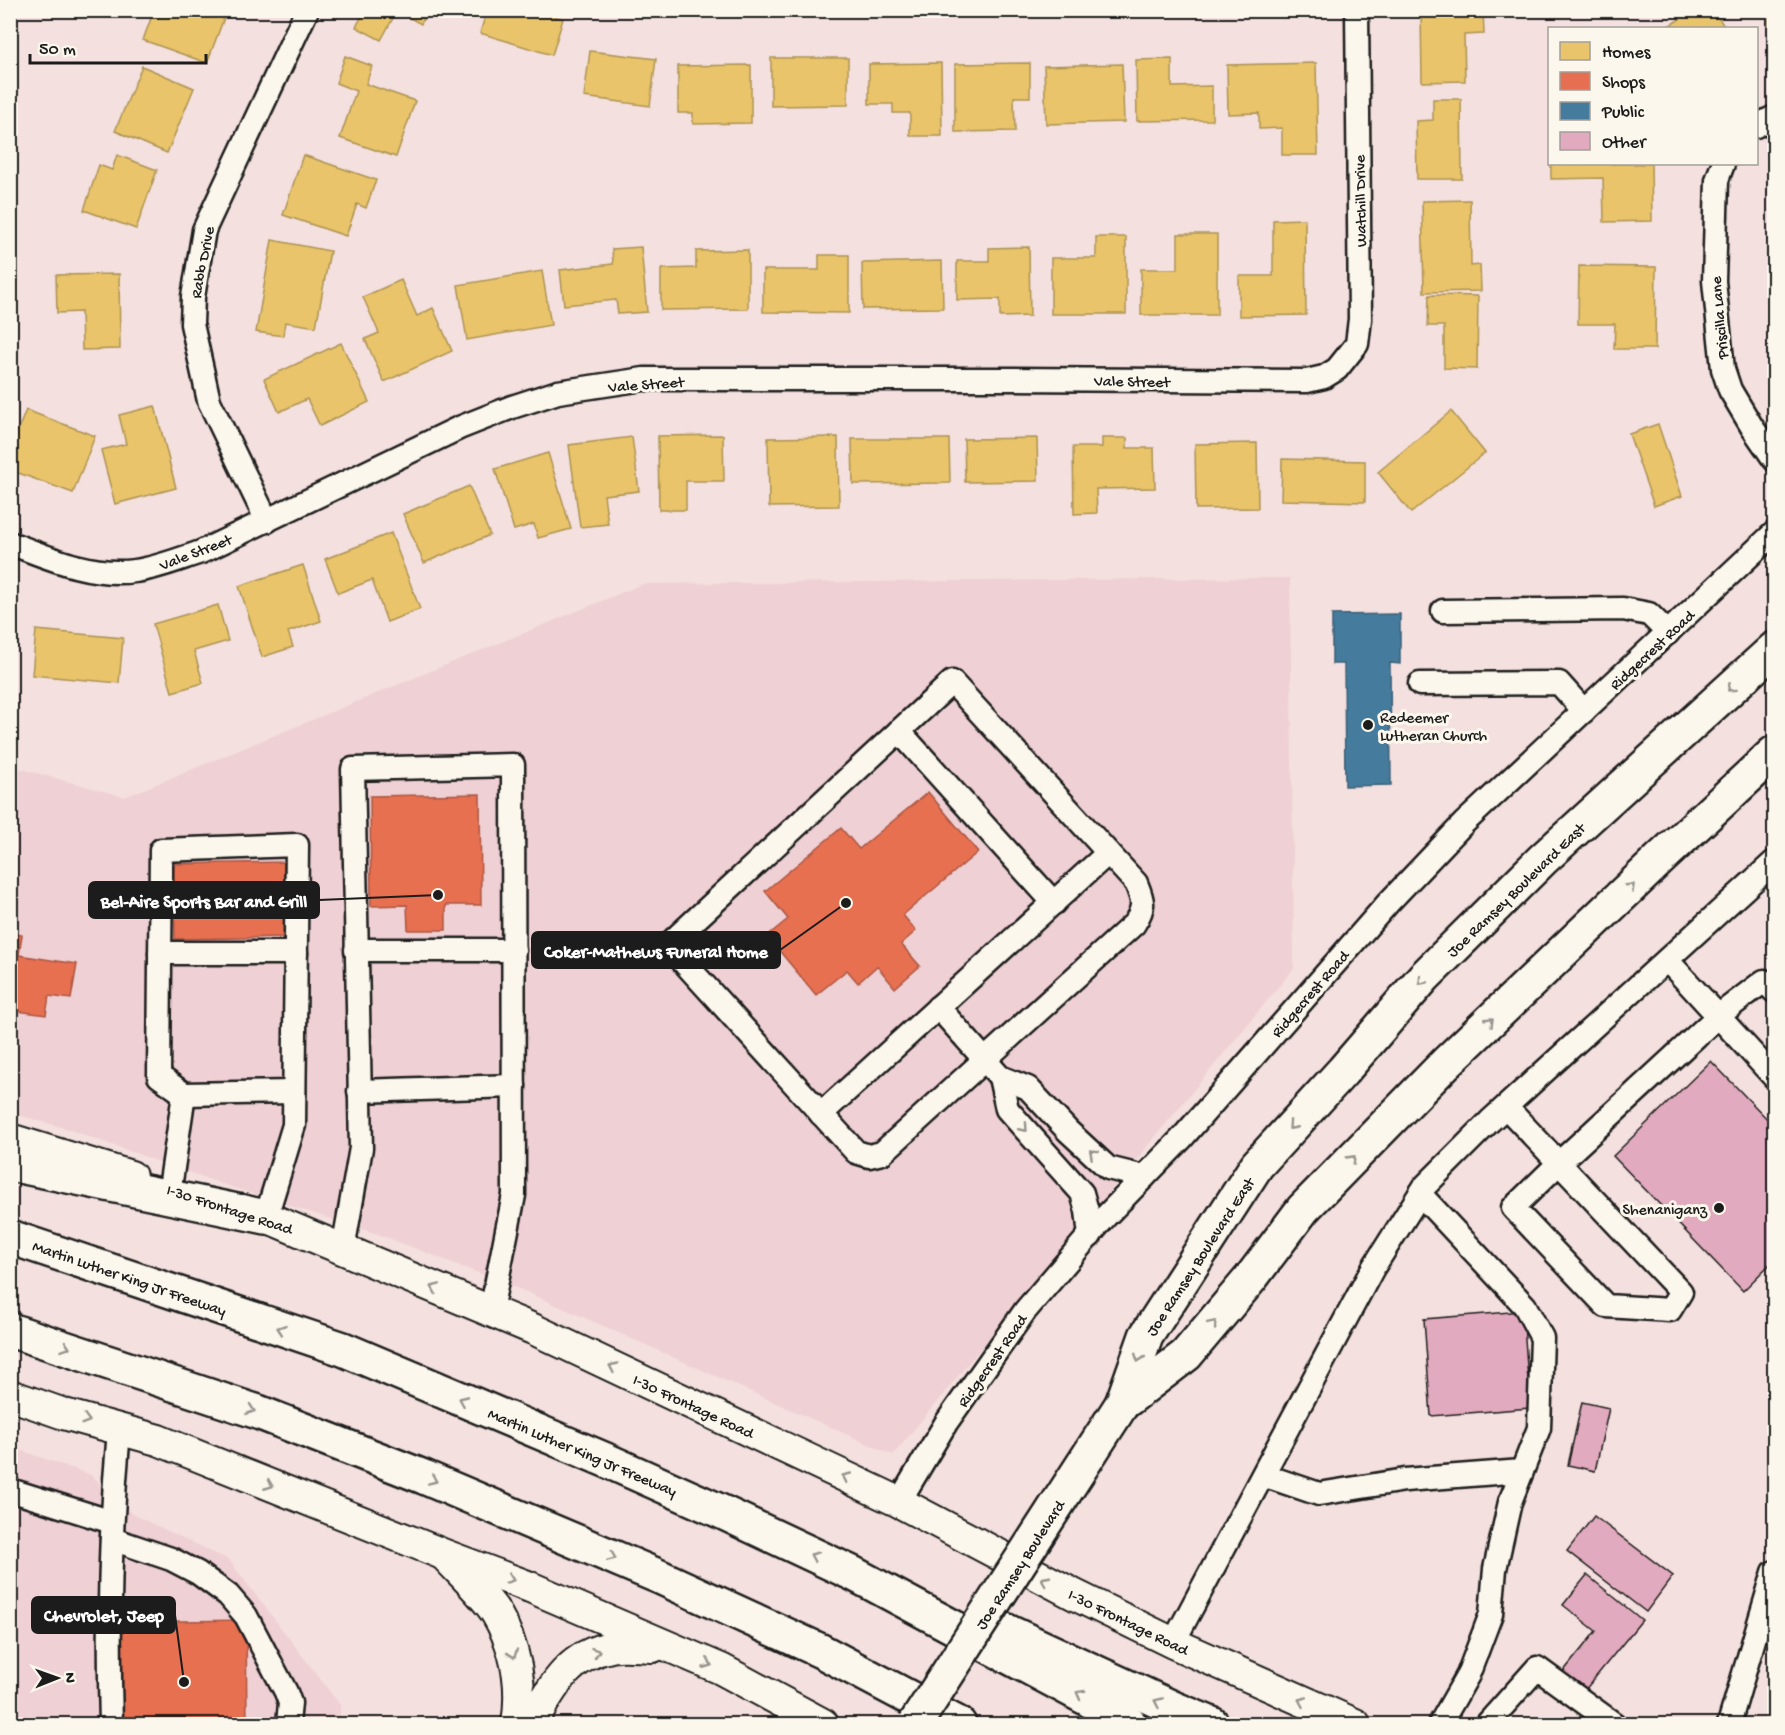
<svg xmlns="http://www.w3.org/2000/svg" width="1785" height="1735" viewBox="0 0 1785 1735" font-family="'Gochi Hand',sans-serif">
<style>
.built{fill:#efd0d4}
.homes{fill:#e9c46a;stroke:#ac9253;stroke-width:1.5}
.shops{fill:#e76f51;stroke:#aa5641;stroke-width:1.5}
.public{fill:#457b9d;stroke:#395e76;stroke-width:1.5}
.building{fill:#e2aabe;stroke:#1c1c1c;stroke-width:1.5}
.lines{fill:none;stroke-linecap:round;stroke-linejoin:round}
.minor-casing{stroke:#1c1c1c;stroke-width:27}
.major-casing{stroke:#1c1c1c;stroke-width:34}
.highway-casing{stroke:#1c1c1c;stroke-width:38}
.minor{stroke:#fbf7ec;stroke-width:22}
.major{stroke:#fbf7ec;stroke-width:30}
.highway{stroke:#fbf7ec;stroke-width:33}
.highway-bridge-casing{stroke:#1c1c1c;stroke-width:38;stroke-linecap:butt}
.highway-bridge{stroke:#fbf7ec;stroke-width:33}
.oneway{stroke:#97948e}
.poi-dot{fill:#1c1c1c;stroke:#fbf7ec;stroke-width:2}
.labels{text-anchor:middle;stroke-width:6;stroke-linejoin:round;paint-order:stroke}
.street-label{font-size:16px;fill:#1c1c1c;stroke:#fbf7ec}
.poi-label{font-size:16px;fill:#1c1c1c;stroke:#fbf7ec;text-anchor:start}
.leader{fill:none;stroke:#1c1c1c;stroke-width:2}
.callout-dot{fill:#1c1c1c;stroke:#fbf7ec;stroke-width:2}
.callout{fill:#1c1c1c;stroke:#1c1c1c;stroke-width:2}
.callout-label{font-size:18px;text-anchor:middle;font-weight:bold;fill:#fff}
</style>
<rect width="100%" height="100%" fill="#f4e0de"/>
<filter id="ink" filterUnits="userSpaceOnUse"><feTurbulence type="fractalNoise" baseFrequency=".0167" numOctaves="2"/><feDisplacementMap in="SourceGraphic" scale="12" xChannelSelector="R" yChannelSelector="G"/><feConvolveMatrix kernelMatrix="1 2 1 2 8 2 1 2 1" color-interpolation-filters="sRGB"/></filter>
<g filter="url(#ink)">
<g class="built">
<path d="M1290,578L1294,968L893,1455L527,1292L381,1235L216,1182L62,1127L11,1113L10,766L125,797L643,584Z"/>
<path d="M11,1447L91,1475L132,1514L229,1560L340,1705V1724H11Z"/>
</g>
<g class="homes">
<path d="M154,10H227L207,63L143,40Z"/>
<path d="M365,10H428L421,24L397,11L381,40L356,27Z"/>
<path d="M487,10H536L563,19L552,55L480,33Z"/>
<path d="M1421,10H1483L1484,34L1464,35L1465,81L1422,82Z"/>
<path d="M1674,10H1714L1725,28H1665L1680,19Z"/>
<path d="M1769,10H1774V43H1770Z"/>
<path d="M590,51L656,59L650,106L584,97Z"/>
<path d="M345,56L372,66L366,84L415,101L396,157L340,138L356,91L336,83Z"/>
<path d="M771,58H848V105L771,106Z"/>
<path d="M1172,59V87L1212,86V120L1137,121L1136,60Z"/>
<path d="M941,63L942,136H910V113H893V104H869V64Z"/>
<path d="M1030,63V97H1014L1015,131L955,132V64Z"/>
<path d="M1316,63L1318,155H1282V128L1259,129V113L1228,114L1227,65Z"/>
<path d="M1122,64L1124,122L1046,124L1044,66Z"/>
<path d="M751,65V123L693,124V113H678V66Z"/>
<path d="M142,66L194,88L167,153L115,131Z"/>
<path d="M1433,99H1461L1462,179H1417L1416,121L1433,120Z"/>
<path d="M117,155L157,170L136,229L84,210L99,165L112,170Z"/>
<path d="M303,155L376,180L366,208L357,204L346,236L283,215Z"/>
<path d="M1551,164H1651L1652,221L1604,222L1603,178L1551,179Z"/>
<path d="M1470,200L1471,266L1480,265L1481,291L1424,292L1422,201Z"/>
<path d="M1305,219L1306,315L1239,316V276H1273V220Z"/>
<path d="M1178,234H1217V315H1141V269H1178Z"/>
<path d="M1096,237H1126V314H1051V258H1096Z"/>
<path d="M272,240L330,251L316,327L285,322L283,336L256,332Z"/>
<path d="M641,247L647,312L618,314L616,300L564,305L560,270L613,264L612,249Z"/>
<path d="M1029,247L1030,316L1000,317V299L957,300V261H989V248Z"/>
<path d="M748,250V309L661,310V269L696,268V251Z"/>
<path d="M819,255H849V313L763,312V270H819Z"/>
<path d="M942,261L943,308L863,309L862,263Z"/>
<path d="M1579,266L1656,267L1655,349H1614L1615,324H1578Z"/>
<path d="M542,271L551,325L467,340L458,285Z"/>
<path d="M119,274L120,349L82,350L81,312L57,313L56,275Z"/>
<path d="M401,280L417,316L433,308L452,351L384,382L365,339L379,333L363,297Z"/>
<path d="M1429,295L1478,296L1477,369L1444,368V326H1428Z"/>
<path d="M341,343L369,402L320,426L307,399L279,412L264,379Z"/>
<path d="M155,406L176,488L115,504L101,450L126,444L119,415Z"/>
<path d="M26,410L95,436L73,493L10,470V450Z"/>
<path d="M1451,411L1485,453L1411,513L1378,472Z"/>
<path d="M1658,424L1682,496L1654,506L1629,434Z"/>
<path d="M723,435L724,481H686V510H659L658,436Z"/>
<path d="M632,437L639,491L604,495L608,524L580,527L569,445Z"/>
<path d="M838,437L839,506L769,507L768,438Z"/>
<path d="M1037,438L1038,481L965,482L964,439Z"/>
<path d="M1102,438H1127V448H1154L1155,488L1096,489L1097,513L1074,514L1073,447H1102Z"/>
<path d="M852,439H949L950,483L853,484Z"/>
<path d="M1257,443L1258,508L1196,509L1195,444Z"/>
<path d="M548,453L571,529L538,538L534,524L514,530L495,469Z"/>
<path d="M1282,459L1365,461V502L1281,500Z"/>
<path d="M469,486L490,535L424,563L403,514Z"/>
<path d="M391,533L420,609L387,622L372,580L338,593L325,559Z"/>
<path d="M303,565L321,621L288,632L293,647L262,657L239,586Z"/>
<path d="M218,605L228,641L194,651L203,683L172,692L153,624Z"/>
<path d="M36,630L123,638L119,683L32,675Z"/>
</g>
<g class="shops">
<path d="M928,792L978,852L903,915L916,931L901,944L920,966L895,988L877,966L858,983L847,970L816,995L767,936L788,919L765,891L841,828L859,849Z"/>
<path d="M480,794L481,905H446V930H408L407,905L371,906L370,796Z"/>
<path d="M284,862L285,937L175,939L174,864Z"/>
<path d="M10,933L22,935L19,955L77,964L71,999L49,996L46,1015L10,1010Z"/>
<path d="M246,1620L247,1724H122L120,1622Z"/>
</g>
<path class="public" d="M1400,614V664L1390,663L1391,785L1345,786L1344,664H1332V615Z"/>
<g class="building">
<path d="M1711,1061L1774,1126V1260L1743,1291L1613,1156Z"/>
<path d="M1523,1311L1530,1408L1431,1416L1424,1319Z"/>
<path d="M1582,1402L1609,1408L1595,1471L1568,1465Z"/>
<path d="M1594,1516L1673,1576L1646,1612L1567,1551Z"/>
<path d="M1587,1575L1642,1620L1585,1690L1563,1672L1596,1631L1563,1605Z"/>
</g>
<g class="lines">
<defs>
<g id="minor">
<path d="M1756,126L1774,117"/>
<path d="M1723,164L1717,180L1714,281L1723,369L1730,390L1752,427L1774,459"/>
<path d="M267,521L209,401L192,324L193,297L204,230L307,10"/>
<path d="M10,543C49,558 92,577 135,571C158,568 179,559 201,552L459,428L512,407L558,392L644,379H1010L1307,381L1324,377L1337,369L1357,344L1360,319L1357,10"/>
<path d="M1443,611L1623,609L1649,614L1668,633"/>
<path d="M952,682L1136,883C1144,902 1145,907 1134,924L882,1153L869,1156L856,1152L668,945Z"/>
<path d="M1420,684L1559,683L1584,711"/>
<path d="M899,731L1054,903"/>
<path d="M356,950H514"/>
<path d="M160,953H296"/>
<path d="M1667,960L1774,1077"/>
<path d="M938,1007L1000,1077L1028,1088L1068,1131L1108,1168L1144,1177"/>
<path d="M1000,1077L1007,1109L1082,1193L1087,1211L1090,1236"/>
<path d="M359,1091L514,1086"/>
<path d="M184,1094L294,1092"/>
<path d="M1506,1107L1681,1292L1670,1310L1606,1306L1513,1208L1559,1163L1718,1016L1764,981L1774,991"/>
<path d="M821,1114L1108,853"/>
<path d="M170,1188L184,1094L159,1076L161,850L297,845L294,1125L266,1217"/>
<path d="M1420,1194L1525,1306L1542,1338L1539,1428L1510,1502L1495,1569L1491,1614L1468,1675L1440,1724"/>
<path d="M343,1249L361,1148L353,769L513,765L514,1195L491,1311"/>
<path d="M1263,1475L1319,1494L1405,1480L1522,1471"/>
<path d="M10,1490L112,1522"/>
<path d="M899,1502L946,1423L1025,1311L1105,1217L1182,1138L1388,903L1464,823L1774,533"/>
<path d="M112,1539L171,1559L198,1573L228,1595L246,1616L286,1692L290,1703L288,1724"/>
<path d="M1173,1643L1373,1268L1425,1186L1490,1121L1774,862"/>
<path d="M111,1724C108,1626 110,1528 119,1430"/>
<path d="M1487,1724L1537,1668L1614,1724"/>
<path d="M1729,1724L1774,1572"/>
</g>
<g id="major">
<path d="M10,1139L131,1176"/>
<path d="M243,1210L266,1217L533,1329L899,1502L1075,1595L1173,1643L1355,1724"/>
<path d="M10,1395L64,1414L158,1440L445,1555L530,1587L721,1669L823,1724"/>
<path d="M447,1558C461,1573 486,1597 496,1613C516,1647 523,1686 517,1724"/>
<path d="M531,1724C551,1690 567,1655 611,1647C624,1644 640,1647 653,1647"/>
</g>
<g id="highway">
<path d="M10,1164L266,1217"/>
<path d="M10,1237L343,1349L608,1461L722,1512L854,1574L1088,1699L1130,1724"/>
<path d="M10,1330L258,1412L424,1477L660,1577L821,1651L959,1724"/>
<path d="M1122,1404L1146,1336L1257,1165L1343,1071L1424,977L1543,859L1774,649"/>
<path d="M1122,1404L1186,1355L1251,1278L1303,1209L1446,1063L1662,857L1774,753"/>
<path d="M998,1627L1173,1708L1212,1724"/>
</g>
</defs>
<use href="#minor" class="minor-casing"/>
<use href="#major" class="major-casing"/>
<use href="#highway" class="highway-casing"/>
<use href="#minor" class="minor"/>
<use href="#major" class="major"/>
<use href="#highway" class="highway"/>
<defs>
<path id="highway-bridge" d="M915,1724L1122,1404"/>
</defs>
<use href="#highway-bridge" class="highway-bridge-casing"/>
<use href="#highway-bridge" class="highway-bridge"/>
</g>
<defs><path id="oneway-chevron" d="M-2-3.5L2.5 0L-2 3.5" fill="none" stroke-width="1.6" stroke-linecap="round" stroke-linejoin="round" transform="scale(1.5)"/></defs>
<g class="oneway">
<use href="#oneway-chevron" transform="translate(1731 688) rotate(138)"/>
<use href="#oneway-chevron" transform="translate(1631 887) rotate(-44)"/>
<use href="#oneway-chevron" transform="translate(1422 981) rotate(132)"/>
<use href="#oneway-chevron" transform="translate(1490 1021) rotate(-44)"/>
<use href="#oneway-chevron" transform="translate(1292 1126) rotate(132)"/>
<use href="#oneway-chevron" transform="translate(1024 1128) rotate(48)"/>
<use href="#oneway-chevron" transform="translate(1093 1153) rotate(-138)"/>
<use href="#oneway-chevron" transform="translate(1352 1159) rotate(-46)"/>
<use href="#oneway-chevron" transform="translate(435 1288) rotate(-157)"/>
<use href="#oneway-chevron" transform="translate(1213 1324) rotate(-50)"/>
<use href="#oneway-chevron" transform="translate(281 1329) rotate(-161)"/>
<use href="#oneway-chevron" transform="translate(66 1347) rotate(19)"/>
<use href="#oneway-chevron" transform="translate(1139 1358) rotate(109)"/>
<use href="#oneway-chevron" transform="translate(613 1367) rotate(-155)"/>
<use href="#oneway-chevron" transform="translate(463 1400) rotate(-157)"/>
<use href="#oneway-chevron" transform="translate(251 1410) rotate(19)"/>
<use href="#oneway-chevron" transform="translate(86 1420) rotate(16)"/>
<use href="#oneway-chevron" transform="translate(846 1477) rotate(-155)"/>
<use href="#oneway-chevron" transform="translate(433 1480) rotate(23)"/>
<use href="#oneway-chevron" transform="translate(269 1485) rotate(22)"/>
<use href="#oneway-chevron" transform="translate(814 1556) rotate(-156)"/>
<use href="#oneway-chevron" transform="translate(612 1557) rotate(23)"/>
<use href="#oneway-chevron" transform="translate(510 1579) rotate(20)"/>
<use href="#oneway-chevron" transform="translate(1045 1580) rotate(-152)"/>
<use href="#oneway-chevron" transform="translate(596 1652) rotate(-19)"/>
<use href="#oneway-chevron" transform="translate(513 1654) rotate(71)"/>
<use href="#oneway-chevron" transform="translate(708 1664) rotate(22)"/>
<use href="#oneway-chevron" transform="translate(1080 1694) rotate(-151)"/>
<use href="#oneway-chevron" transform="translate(1302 1701) rotate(-156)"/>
<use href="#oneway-chevron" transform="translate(1158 1702) rotate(-155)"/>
</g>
</g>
<g class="poi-dot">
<circle cx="1368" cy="725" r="6"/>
<circle cx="1719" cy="1208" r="6"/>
</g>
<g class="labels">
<g class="street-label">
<text transform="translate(1359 201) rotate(-91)" y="6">Watchill Drive</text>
<text transform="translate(201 262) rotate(-79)" y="6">Rabb Drive</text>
<text transform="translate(1718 318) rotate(-95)" y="6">Priscilla Lane</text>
<text transform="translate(1132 380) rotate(1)" y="6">Vale Street</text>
<text transform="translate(646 383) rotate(-4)" y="6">Vale Street</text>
<text transform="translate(195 551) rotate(-21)" y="6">Vale Street</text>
<text transform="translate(1651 649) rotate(-43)" y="6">Ridgecrest Road</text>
<text transform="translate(1515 889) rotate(-44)" y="6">Joe Ramsey Boulevard East</text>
<text transform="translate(1309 993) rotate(-49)" y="6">Ridgecrest Road</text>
<text transform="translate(230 1208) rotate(18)" y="6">I-30 Frontage Road</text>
<text transform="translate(1199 1256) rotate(-57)" y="6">Joe Ramsey Boulevard East</text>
<text transform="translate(130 1277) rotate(19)" y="6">Martin Luther King Jr Freeway</text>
<text transform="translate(991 1360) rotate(-55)" y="6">Ridgecrest Road</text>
<text transform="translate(694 1405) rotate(25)" y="6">I-30 Frontage Road</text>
<text transform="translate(583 1451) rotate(23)" y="6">Martin Luther King Jr Freeway</text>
<text transform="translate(1019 1564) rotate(-57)" y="6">Joe Ramsey Boulevard</text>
<text transform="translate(1129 1621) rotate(26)" y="6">I-30 Frontage Road</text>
</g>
<g class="poi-label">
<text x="1380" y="722">Redeemer<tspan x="1380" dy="18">Lutheran Church</tspan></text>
<text x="1707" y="1214" text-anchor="end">Shenaniganz</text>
</g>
</g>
<path class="leader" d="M438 895L319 900M846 903L780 950M184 1682L175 1615"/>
<g class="callout-dot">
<circle cx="438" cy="895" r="6"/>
<circle cx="846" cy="903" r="6"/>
<circle cx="184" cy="1682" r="6"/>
</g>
<g class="callout">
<rect x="89" y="882" width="230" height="36" rx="6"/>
<rect x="532" y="932" width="248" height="36" rx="6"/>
<rect x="32" y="1597" width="143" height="36" rx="6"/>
</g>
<g class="callout-label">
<text x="204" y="907">Bel-Aire Sports Bar and Grill</text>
<text x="656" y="957">Coker-Mathews Funeral Home</text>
<text x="104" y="1621">Chevrolet, Jeep</text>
</g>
<rect width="1785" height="1735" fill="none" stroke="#fbf7ec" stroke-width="36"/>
<rect x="18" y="18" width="1749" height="1699" fill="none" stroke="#1c1c1c" stroke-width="2" filter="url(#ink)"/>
<rect x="1548" y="27" width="210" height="138" fill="#fbf7ec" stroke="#a29f99" stroke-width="1.5"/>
<rect x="1560" y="42" width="30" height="18" fill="#e9c46a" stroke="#a29f99" stroke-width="1.5"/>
<text x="1602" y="57" font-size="18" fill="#1c1c1c">Homes</text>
<rect x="1560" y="72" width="30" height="18" fill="#e76f51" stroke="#a29f99" stroke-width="1.5"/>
<text x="1602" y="87" font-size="18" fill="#1c1c1c">Shops</text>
<rect x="1560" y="102" width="30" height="18" fill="#457b9d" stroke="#a29f99" stroke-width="1.5"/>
<text x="1602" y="117" font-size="18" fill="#1c1c1c">Public</text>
<rect x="1560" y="132" width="30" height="18" fill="#e2aabe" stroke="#a29f99" stroke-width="1.5"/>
<text x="1602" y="147" font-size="18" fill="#1c1c1c">Other</text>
<g transform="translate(57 1678) rotate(89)" stroke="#fbf7ec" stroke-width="4.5" paint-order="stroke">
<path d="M0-4.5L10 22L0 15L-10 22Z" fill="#1c1c1c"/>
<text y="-9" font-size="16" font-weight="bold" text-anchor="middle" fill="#1c1c1c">N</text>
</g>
<path d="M30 54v9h176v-9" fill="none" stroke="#1c1c1c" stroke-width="3"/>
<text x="39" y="54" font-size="18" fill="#1c1c1c" stroke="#fbf7ec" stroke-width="4.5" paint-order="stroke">50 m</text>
</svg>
